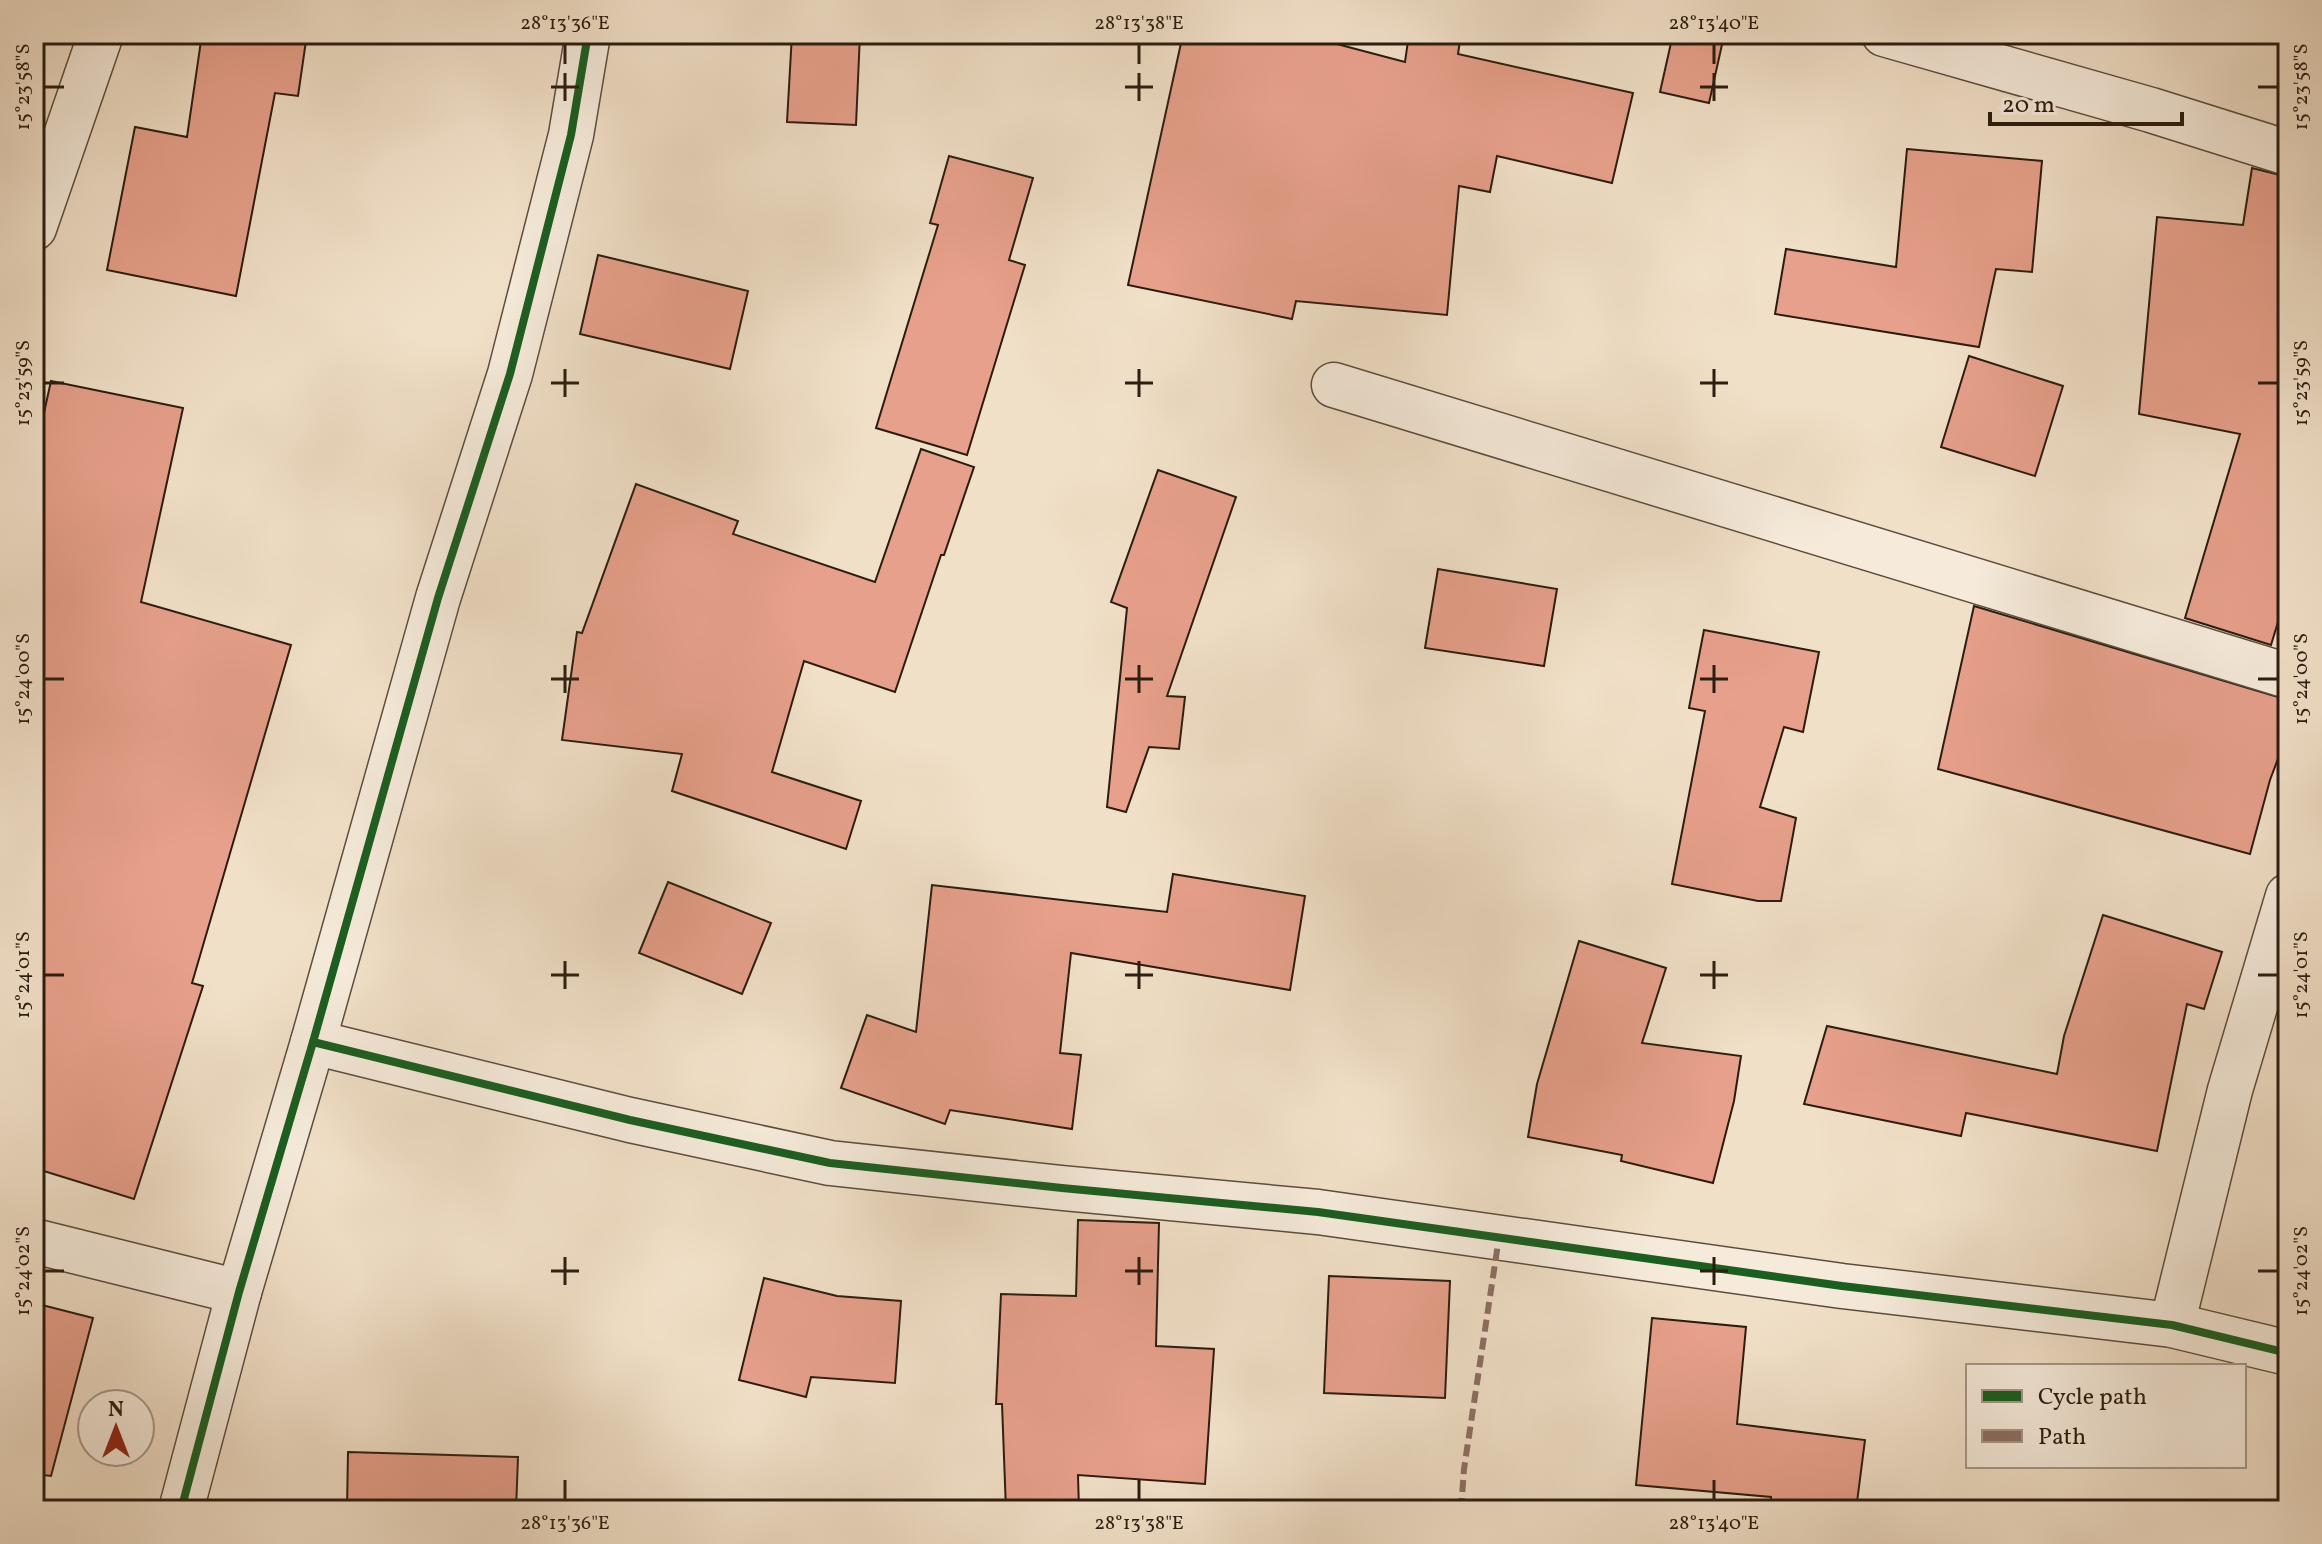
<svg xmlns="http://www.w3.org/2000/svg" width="2322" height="1544" viewBox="0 0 2322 1544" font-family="Vollkorn,serif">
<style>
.building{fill:#e7a08b;stroke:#2c1c10;stroke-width:2}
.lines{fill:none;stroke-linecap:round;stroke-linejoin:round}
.minor-casing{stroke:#5d4d3e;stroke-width:47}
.minor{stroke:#f6ebdb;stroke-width:44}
.quiet{stroke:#8d6e63;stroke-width:6;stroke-dasharray:12 6;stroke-linecap:butt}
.cycleway-casing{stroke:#f6ebdb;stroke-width:13}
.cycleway{stroke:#1b5e20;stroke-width:8}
.ticks{fill:none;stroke:#2c1c10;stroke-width:3}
.neatline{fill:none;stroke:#2c1c10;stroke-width:3}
.ticks-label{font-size:20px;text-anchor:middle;fill:#2c1c10}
</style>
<rect width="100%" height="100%" fill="#f1e0c8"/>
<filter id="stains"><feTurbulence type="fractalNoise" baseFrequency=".0025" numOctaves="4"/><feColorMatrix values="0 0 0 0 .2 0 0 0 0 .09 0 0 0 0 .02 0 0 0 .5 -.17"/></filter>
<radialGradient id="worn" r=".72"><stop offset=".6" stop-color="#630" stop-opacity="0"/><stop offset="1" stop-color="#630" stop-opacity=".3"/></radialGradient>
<g class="building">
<path d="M202,34H307L298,96L275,93L236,296L107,270L135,127L187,137Z"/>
<path d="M792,34H860L856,125L787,122Z"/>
<path d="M1183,34H1299L1405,62L1409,34H1461L1458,54L1633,93L1612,183L1497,156L1490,192L1459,186L1447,315L1296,301L1292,319L1128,285Z"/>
<path d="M1673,34H1696L1723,40L1709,103L1660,92Z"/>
<path d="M1907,149L2042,161L2032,272L1996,269L1979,347L1775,314L1786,249L1896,267Z"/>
<path d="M949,156L1033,178L1009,260L1025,265L967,455L876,428L938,225L930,223Z"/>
<path d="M2252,168L2288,177V589L2271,645L2185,618L2240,434L2139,414L2157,217L2243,225Z"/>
<path d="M598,255L748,291L730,369L580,334Z"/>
<path d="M1969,356L2063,386L2035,476L1941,447Z"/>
<path d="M51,381L183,408L141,602L291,645L192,983L203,986L134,1199L34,1168V458Z"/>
<path d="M921,449L974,467L944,555H941L895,692L804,661L772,772L861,801L846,849L672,791L682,754L562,740L577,632L582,633L636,484L738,521L733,534L875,582Z"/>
<path d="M1158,470L1236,497L1167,696L1185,697L1179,749L1149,747L1126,812L1107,807L1127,608L1111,602Z"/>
<path d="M1438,569L1557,589L1544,666L1425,648Z"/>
<path d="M1974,606L2288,700V732L2270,780L2250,854L1938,769Z"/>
<path d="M1704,630L1819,652L1803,732L1784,727L1760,807L1796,818L1781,901H1758L1672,884L1705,711L1689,708Z"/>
<path d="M1173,874L1305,896L1290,990L1071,953L1060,1053L1081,1055L1072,1129L950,1110L945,1124L841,1088L867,1015L916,1032L932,885L1167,912Z"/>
<path d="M668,882L771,923L742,994L639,953Z"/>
<path d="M2103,915L2222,952L2204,1009L2187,1004L2157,1151L1966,1113L1961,1136L1804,1104L1827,1026L2057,1074L2064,1036Z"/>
<path d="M1579,941L1666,968L1642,1043L1741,1056L1734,1101L1713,1183L1621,1161L1622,1155L1528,1137L1537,1084Z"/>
<path d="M1078,1220L1159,1223L1156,1346L1214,1349L1205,1484L1078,1475L1079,1510H1006L1002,1404H996L1001,1294L1076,1296Z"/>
<path d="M1329,1276L1450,1281L1445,1398L1324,1393Z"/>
<path d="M764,1278L837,1296L901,1301L895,1383L811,1377L806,1397L739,1380Z"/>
<path d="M34,1303L93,1318L51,1476L34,1474Z"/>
<path d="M1652,1318L1746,1327L1737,1424L1865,1440L1856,1510H1770L1771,1497L1636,1485Z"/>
<path d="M348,1452L518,1457L516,1510H347Z"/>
</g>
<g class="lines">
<defs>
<g id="minor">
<path d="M1884,34L2151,110L2288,153"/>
<path d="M34,228L101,34"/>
<path d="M1334,385L2288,676"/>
<path d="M313,1042L630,1120L830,1163L1062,1188L1318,1212L1842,1286L2172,1325L2288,1353"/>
<path d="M34,1241L239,1292"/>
<path d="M2172,1325L2230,1090L2288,896"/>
<path d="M181,1510L239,1292L313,1042L438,598L510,374L571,135L588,34"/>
</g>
</defs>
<use href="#minor" class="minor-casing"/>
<use href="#minor" class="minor"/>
<path class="quiet" d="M1461,1510L1464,1469L1499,1237"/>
<defs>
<g id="cycleway">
<path d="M313,1042L630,1120L830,1163L1062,1188L1318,1212L1842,1286L2172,1325L2288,1353"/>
<path d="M181,1510L239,1292L313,1042L438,598L510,374L571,135L588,34"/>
</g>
</defs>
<use href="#cycleway" class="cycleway-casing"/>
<use href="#cycleway" class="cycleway"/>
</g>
<path class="ticks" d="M565,44V64M1139,44V64M1714,44V64M565,73V101M1139,73V101M1714,73V101M44,87H64M551,87H579M1125,87H1153M1700,87H1728M2258,87H2278M565,369V397M1139,369V397M1714,369V397M44,383H64M551,383H579M1125,383H1153M1700,383H1728M2258,383H2278M565,665V693M1139,665V693M1714,665V693M44,679H64M551,679H579M1125,679H1153M1700,679H1728M2258,679H2278M565,961V989M1139,961V989M1714,961V989M44,975H64M551,975H579M1125,975H1153M1700,975H1728M2258,975H2278M565,1257V1285M1139,1257V1285M1714,1257V1285M44,1271H64M551,1271H579M1125,1271H1153M1700,1271H1728M2258,1271H2278M565,1480V1500M1139,1480V1500M1714,1480V1500"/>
<rect width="2322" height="1544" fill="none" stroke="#f1e0c8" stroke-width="88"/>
<rect x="1966" y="1364" width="280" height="104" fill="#f6ebdb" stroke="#a5988a" stroke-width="2"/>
<rect x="1982" y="1390" width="40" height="12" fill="#1b5e20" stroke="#a5988a" stroke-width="2"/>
<text x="2038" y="1404" font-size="24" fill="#2c1c10">Cycle path</text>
<rect x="1982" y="1430" width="40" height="12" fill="#8d6e63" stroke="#a5988a" stroke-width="2"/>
<text x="2038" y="1444" font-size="24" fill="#2c1c10">Path</text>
<g transform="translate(116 1428)"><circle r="38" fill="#f6ebdb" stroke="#a5988a" stroke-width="2"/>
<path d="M0-6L14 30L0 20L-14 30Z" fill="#8f2418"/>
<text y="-12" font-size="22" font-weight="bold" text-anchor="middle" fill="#2c1c10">N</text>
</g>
<path d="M1990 112v12h192v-12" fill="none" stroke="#2c1c10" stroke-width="4"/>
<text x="2002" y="112" font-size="24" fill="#2c1c10" stroke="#f6ebdb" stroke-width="6" paint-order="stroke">20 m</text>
<rect x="44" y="44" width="2234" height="1456" class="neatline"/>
<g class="ticks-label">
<text x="565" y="29">28°13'36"E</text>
<text x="1139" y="29">28°13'38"E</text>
<text x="1714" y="29">28°13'40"E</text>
<text transform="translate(22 87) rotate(-90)" y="7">15°23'58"S</text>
<text transform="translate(2300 87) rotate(-90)" y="7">15°23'58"S</text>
<text transform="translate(22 383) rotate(-90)" y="7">15°23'59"S</text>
<text transform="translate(2300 383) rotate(-90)" y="7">15°23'59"S</text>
<text transform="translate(22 679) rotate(-90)" y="7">15°24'00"S</text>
<text transform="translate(2300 679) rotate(-90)" y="7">15°24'00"S</text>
<text transform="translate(22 975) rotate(-90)" y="7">15°24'01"S</text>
<text transform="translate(2300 975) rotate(-90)" y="7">15°24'01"S</text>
<text transform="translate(22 1271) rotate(-90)" y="7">15°24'02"S</text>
<text transform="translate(2300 1271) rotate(-90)" y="7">15°24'02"S</text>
<text x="565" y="1529">28°13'36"E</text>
<text x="1139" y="1529">28°13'38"E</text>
<text x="1714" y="1529">28°13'40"E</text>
</g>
<rect width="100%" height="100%" filter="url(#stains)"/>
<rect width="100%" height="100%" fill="url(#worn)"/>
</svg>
